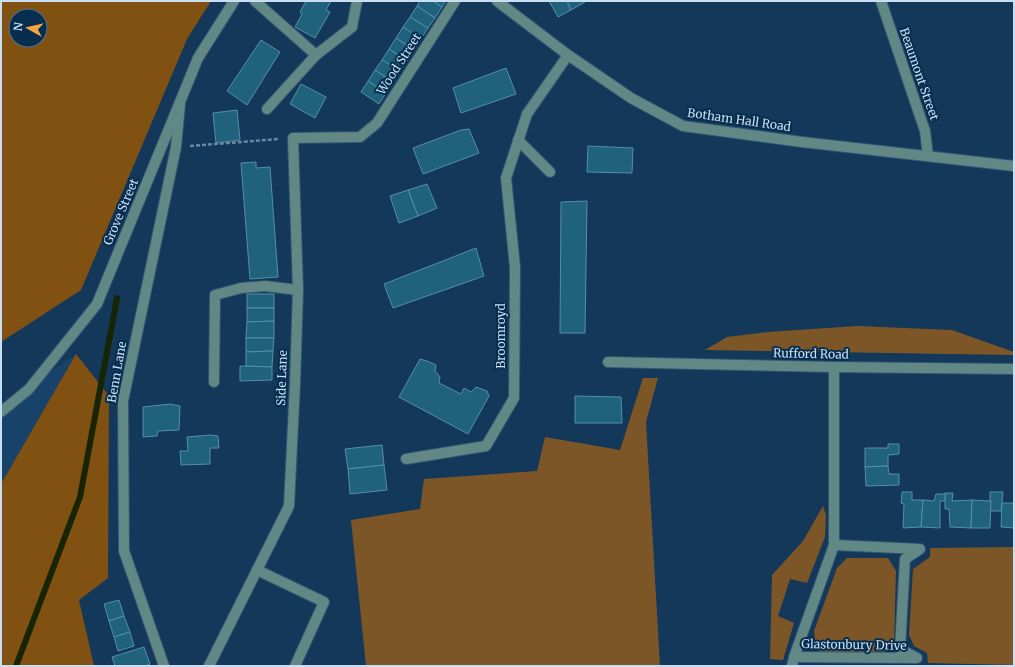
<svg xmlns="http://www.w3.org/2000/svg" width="1015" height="667" viewBox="0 0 1015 667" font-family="Merriweather,serif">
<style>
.built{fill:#17436a}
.green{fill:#7d5627}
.forest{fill:#805111;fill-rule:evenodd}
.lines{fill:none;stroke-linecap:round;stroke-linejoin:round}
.stream{stroke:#172504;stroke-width:6}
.building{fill:#20627c;stroke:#548fa9}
.minor-casing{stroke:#345676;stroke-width:12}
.path{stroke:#6a88a4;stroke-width:2.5;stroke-dasharray:4 2;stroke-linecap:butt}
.minor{stroke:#628885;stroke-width:10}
.labels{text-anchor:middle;stroke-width:4;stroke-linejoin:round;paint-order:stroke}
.street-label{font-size:12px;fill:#c9def3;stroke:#072e4f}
</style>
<rect width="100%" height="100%" fill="#13385a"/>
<path class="built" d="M76,354L1,484V404Z"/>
<g class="green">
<path d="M857,326L952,330L1014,352V355L705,350L727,337L768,332Z"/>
<path d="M643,378H658L646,422L660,666H366L351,520L420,509L424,479L537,471L545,437L620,450Z"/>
<path d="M823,506L826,515L825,537L807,583L790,579L778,616L794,623L783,660L770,659L772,575L803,541Z"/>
<path d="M1014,547V665L928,663L927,653L914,646L909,635L913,569L930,557V548Z"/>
<path d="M847,558H888L896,571L894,643L886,652L821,653L816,647L814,631L837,568Z"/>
</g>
<g class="forest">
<path d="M1,1H211L187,39L81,290L1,342ZM16,16H40V40H16Z"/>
<path d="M76,354L109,396L108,578L79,600L94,666H1V484Z"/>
</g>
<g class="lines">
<path class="stream" d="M16,666L80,497L117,298"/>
</g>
<g class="building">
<path d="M306,1H331L326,10L330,12L315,38L295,27L302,14L300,12Z"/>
<path d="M420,1H433L442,7L435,18L417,6Z"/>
<path d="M433,1H446L442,7Z"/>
<path d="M549,1H567L571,10L558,17Z"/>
<path d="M567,1H584L585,2L571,10Z"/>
<path d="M417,6L435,18L428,28L410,17Z"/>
<path d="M410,17L428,28L421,39L403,27Z"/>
<path d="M403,27L421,39L414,50L396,38Z"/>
<path d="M396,38L414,50L407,61L389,49Z"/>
<path d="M261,40L280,52L247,105L227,91Z"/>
<path d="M389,49L407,61L400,71L382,60Z"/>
<path d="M382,60L400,71L393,82L375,70Z"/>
<path d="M506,68L516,94L461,113L453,88Z"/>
<path d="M375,70L393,82L386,93L368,81Z"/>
<path d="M368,81L386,93L379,104L361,92Z"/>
<path d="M301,84L326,97L315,118L290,104Z"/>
<path d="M237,110L240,140L216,143L213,113Z"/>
<path d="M469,129L479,153L423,174L413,148L461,130Z"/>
<path d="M588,146L633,148L632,173L587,172Z"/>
<path d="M256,162V168L270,167L278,277L250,279L241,163Z"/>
<path d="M427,184L437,208L418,216L408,190Z"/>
<path d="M408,190L418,216L399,223L390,196Z"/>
<path d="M587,201L585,333H560L561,202Z"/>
<path d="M476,248L484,276L393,308L384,284Z"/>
<rect x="247" y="294" width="27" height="14"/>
<path d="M247,308H274V321L247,322Z"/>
<path d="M274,321V338H246L247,322Z"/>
<path d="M246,338H274L273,351L246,352Z"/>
<path d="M273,351L272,367L246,366V352Z"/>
<path d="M420,359L427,361L436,365L435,371L440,377L439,383L461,394L464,388L471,392L476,387L487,391L489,396L468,434L399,397Z"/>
<path d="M240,366L272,367V380L240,381Z"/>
<path d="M575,396L621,397L622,423H575Z"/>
<path d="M170,404L180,406L179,430L158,431L157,436L143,437V407Z"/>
<path d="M210,435L218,436L219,448H210V464L181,465L180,451H188L187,437Z"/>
<path d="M888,444H899V454L888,455V466L865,467V448H888Z"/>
<path d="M382,445L384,465L348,469L345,449Z"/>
<path d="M384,465L387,490L350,494L348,469Z"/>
<path d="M888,466L889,474H899V485L866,486L865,467Z"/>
<path d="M902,492H912V500H923L921,527L903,528L904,504L901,503Z"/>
<path d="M990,492H1003L1001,511H990Z"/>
<path d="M945,493H953L952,501L972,500L971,528L950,527L949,509H945Z"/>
<path d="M936,494H945V501H940V528L921,527L923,500L934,501Z"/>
<path d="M972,500L991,501L990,528H971Z"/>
<path d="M1002,503H1014V528L1001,527Z"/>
<path d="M119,600L124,616L109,621L104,604Z"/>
<path d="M124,616L130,632L114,637L109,621Z"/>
<path d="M130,632L134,646L118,651L114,637Z"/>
<path d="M144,647L150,664L145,666H115L112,657Z"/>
</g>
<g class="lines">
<defs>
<g id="minor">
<path d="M255,1L316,55L352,27L357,1"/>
<path d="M497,1L568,55L631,98L683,126L802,142L1014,166"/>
<path d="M881,1L925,131L928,156"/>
<path d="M267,109L316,55"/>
<path d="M518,140L550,172"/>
<path d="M608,362L834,367L1014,369"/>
<path d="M214,382L215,295L241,288L265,286L298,290"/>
<path d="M1,412L29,389L97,304L198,58L234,1"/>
<path d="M406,459L486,446L514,398L515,267L506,178L527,114L568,55"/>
<path d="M257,570L324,602L295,666"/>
<path d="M794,657L917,658L900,649L905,559L920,549L834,545"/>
<path d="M164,666L124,551L123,401L176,147L180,104"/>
<path d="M209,666L289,506L295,384L298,290L293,138L360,137L377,123L455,1"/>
<path d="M792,666L794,657L834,545V367"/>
</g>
</defs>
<use href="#minor" class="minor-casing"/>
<path class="path" d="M190,146L279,139"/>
<use href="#minor" class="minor"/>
</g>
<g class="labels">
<g class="street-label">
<text transform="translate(399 64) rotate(-57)" y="4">Wood Street</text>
<text transform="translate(919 74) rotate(71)" y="4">Beaumont Street</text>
<text transform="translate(739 120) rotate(8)" y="4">Botham Hall Road</text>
<text transform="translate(121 212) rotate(-67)" y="4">Grove Street</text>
<text transform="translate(501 336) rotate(-90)" y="4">Broomroyd</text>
<text transform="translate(811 354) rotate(1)" y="4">Rufford Road</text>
<text transform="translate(117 372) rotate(-80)" y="4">Benn Lane</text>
<text transform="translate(282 378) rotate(-88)" y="4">Side Lane</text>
<text transform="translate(854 645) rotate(1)" y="4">Glastonbury Drive</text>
</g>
</g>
<rect width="1015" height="667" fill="none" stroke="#c9def3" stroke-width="4"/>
<g transform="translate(28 28) rotate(278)"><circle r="19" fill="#072e4f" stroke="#557491"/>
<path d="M0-3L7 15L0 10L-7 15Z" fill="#f2a542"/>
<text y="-6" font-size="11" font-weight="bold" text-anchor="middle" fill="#c9def3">N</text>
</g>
</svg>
